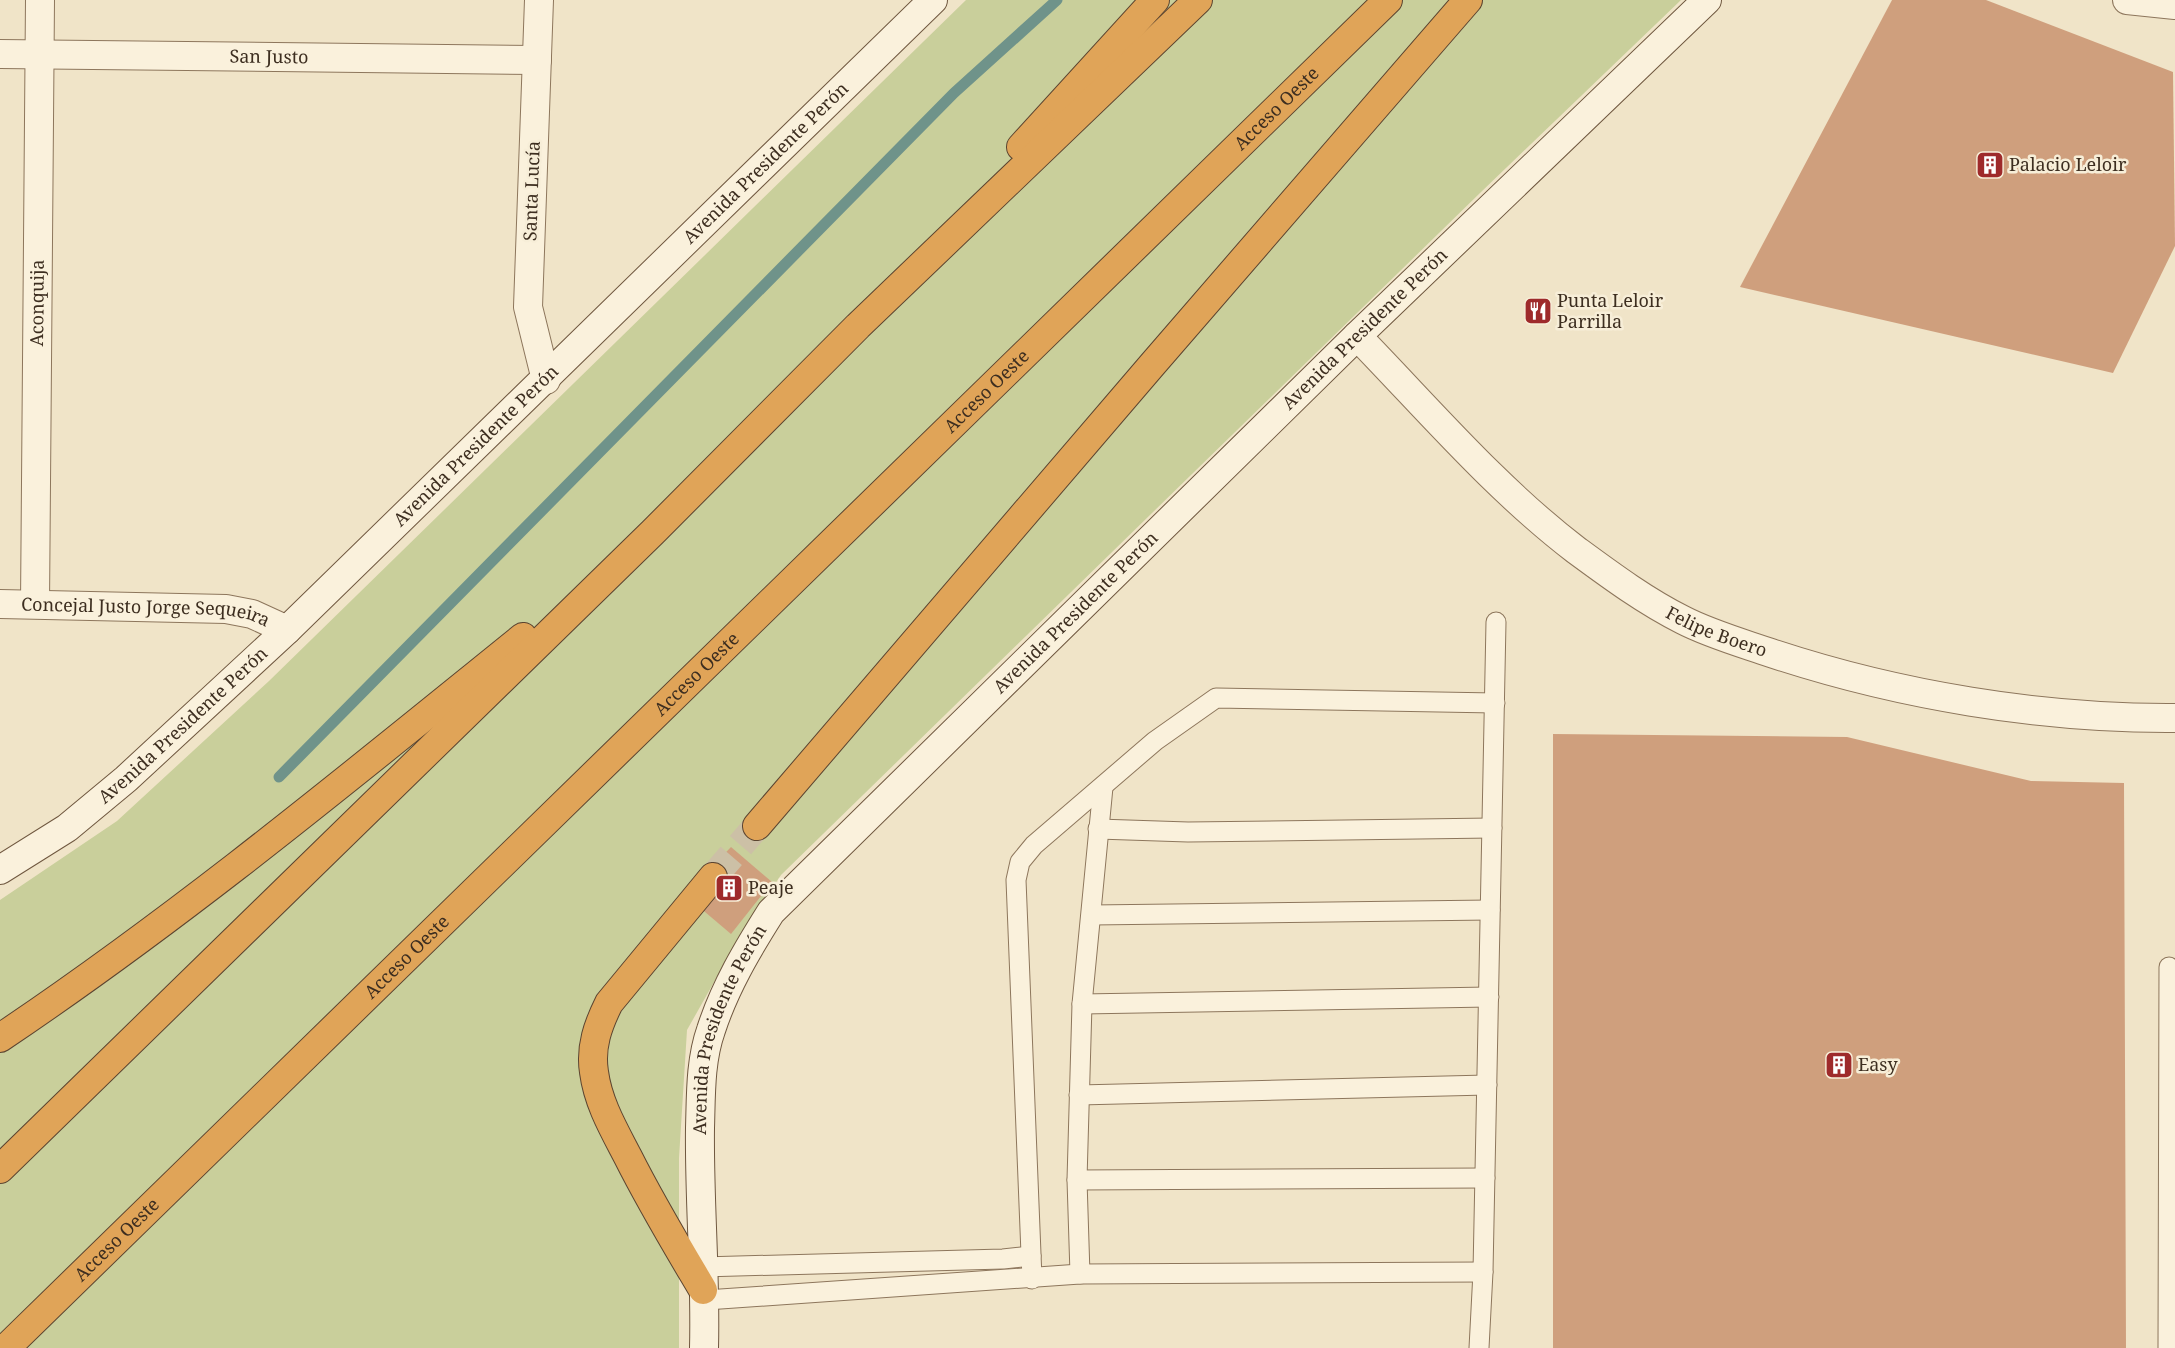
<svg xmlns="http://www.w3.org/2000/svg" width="2175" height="1348" viewBox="0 0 2175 1348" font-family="'Noto Serif',serif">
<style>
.green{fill:#c9cf9b}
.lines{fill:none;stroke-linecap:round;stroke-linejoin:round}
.stream{stroke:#6f938a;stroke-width:11}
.building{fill:#cf9f7d}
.highway-tunnel{stroke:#ccc0a6;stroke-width:28;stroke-dasharray:28 14;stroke-linecap:butt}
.lane-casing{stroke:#8d765c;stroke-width:21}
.street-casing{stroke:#8d765c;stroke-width:30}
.secondary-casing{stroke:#6f573f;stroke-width:30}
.highway-casing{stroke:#5b4430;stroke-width:30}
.lane{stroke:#faf1dc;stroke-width:19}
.street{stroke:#faf1dc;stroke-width:28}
.secondary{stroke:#faf1dc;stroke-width:28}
.highway{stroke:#e0a458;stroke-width:28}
.labels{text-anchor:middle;stroke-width:5;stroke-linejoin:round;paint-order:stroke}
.street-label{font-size:18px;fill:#3d2e20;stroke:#f7eed8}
.poi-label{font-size:18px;fill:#3d2e20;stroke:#f7eed8;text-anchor:start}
</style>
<rect width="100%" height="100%" fill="#f0e4c8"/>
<path class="green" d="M966,0H1681L1480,193L781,875L744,929L687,1030L679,1158V1348H0V900L117,821L269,681Z"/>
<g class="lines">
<path class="stream" d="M279,777L954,93L1057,0"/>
</g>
<g class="building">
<path d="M1892,0H1986L2173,72L2175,246L2113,373L1740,287Z"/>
<path d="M1553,734L1847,737L2031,781L2124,783L2126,1348H1553Z"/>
<path d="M731,847L772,882L731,934L685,895Z"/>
</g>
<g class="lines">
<path class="highway-tunnel" d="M713,877L757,826"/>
<defs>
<g id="lane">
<path d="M1098,829L1188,832L1492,828"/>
<path d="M1092,915L1490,910"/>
<path d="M1082,1004L1489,997"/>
<path d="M1079,1095L1487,1085"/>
<path d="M1077,1180L1485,1178"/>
<path d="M702,1267L1003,1259L1031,1256"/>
<path d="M1080,1274L1077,1180L1082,1004L1103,787"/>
<path d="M1032,1279L1016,880L1020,862L1034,845L1155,741L1216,698L1495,703"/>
<path d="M706,1300L1080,1274L1483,1272"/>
<path d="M1479,1348L1483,1272L1496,622"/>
<path d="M2168,1348L2169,967"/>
</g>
<g id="street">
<path d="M539,0L528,307L546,380"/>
<path d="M2127,0L2175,5"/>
<path id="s1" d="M0,54L537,60"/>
<path id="s2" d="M1357,336C1428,409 1495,488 1576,550C1610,575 1645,601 1683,620C1710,634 1742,643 1771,653C1898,695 2041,719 2175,718"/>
<path id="s3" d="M0,604L226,609L252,614L287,630"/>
<path id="s4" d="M35,604L40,0"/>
</g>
<g id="secondary">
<path id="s5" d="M0,870L67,828L126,779L287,630L933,0"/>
<path id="s6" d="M704,1348C706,1275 699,1201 700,1128C701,1096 700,1061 711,1030C725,987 747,950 771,912L1357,336L1707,0"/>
</g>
<g id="highway">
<path d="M1021,147L1155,0"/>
<path d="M757,826L1152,365L1468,0"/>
<path d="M0,1038C183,915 352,775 523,637"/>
<path d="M0,1169L653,532L858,326L1198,0"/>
<path d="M703,1290C677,1246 651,1203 628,1157C614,1130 598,1103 594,1072C590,1047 598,1025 609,1003L713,877"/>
<path id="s7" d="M6,1348L1388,0"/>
</g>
</defs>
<use href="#lane" class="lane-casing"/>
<use href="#street" class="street-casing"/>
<use href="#secondary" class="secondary-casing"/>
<use href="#highway" class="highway-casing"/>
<use href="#lane" class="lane"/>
<use href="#street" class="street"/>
<use href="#secondary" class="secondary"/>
<use href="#highway" class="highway"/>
</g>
<defs>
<symbol id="building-square" viewBox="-11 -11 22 22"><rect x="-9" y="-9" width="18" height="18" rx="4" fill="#9e2a2b" stroke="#f7eed8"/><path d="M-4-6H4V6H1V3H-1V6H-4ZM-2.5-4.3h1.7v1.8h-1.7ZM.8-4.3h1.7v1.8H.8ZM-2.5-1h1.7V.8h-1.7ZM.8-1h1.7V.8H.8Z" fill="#fff"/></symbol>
<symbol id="restaurant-square" viewBox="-11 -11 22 22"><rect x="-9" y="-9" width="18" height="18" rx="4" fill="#9e2a2b" stroke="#f7eed8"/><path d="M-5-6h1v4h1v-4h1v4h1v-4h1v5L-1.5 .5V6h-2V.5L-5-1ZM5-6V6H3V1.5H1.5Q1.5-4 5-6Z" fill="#fff"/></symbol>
</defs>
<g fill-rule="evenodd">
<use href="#building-square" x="1974" y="149" width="32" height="32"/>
<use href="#restaurant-square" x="1522" y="295" width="32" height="32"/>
<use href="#building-square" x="713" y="872" width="32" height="32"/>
<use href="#building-square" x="1823" y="1049" width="32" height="32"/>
</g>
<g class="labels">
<g class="street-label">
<text dy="6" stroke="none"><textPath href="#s1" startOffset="269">San Justo</textPath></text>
<text dy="6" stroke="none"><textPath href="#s7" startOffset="1775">Acceso Oeste</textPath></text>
<text dy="6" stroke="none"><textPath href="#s5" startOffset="1044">Avenida Presidente Perón</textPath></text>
<text transform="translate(532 191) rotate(-88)" y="6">Santa Lucía</text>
<text dy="6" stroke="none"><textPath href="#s4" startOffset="301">Aconquija</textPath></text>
<text dy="6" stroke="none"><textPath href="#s6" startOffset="1284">Avenida Presidente Perón</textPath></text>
<text dy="6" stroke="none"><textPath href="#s7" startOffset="1370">Acceso Oeste</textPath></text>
<text dy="6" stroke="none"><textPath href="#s5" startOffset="639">Avenida Presidente Perón</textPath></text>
<text dy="6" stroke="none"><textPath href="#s6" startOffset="879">Avenida Presidente Perón</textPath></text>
<text dy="6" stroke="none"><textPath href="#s3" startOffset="146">Concejal Justo Jorge Sequeira</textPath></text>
<text dy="6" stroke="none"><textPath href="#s2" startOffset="470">Felipe Boero</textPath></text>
<text dy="6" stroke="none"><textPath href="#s7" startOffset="965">Acceso Oeste</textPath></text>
<text dy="6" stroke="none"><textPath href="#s5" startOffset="234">Avenida Presidente Perón</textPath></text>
<text dy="6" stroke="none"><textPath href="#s7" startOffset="560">Acceso Oeste</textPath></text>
<text dy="6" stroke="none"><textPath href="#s6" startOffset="324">Avenida Presidente Perón</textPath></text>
<text dy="6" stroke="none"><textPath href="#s7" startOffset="155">Acceso Oeste</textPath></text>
</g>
<g class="poi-label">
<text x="2009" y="171">Palacio Leloir</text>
<text x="1557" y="307">Punta Leloir<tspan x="1557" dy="21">Parrilla</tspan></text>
<text x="748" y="894">Peaje</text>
<text x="1858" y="1071">Easy</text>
</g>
</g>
</svg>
